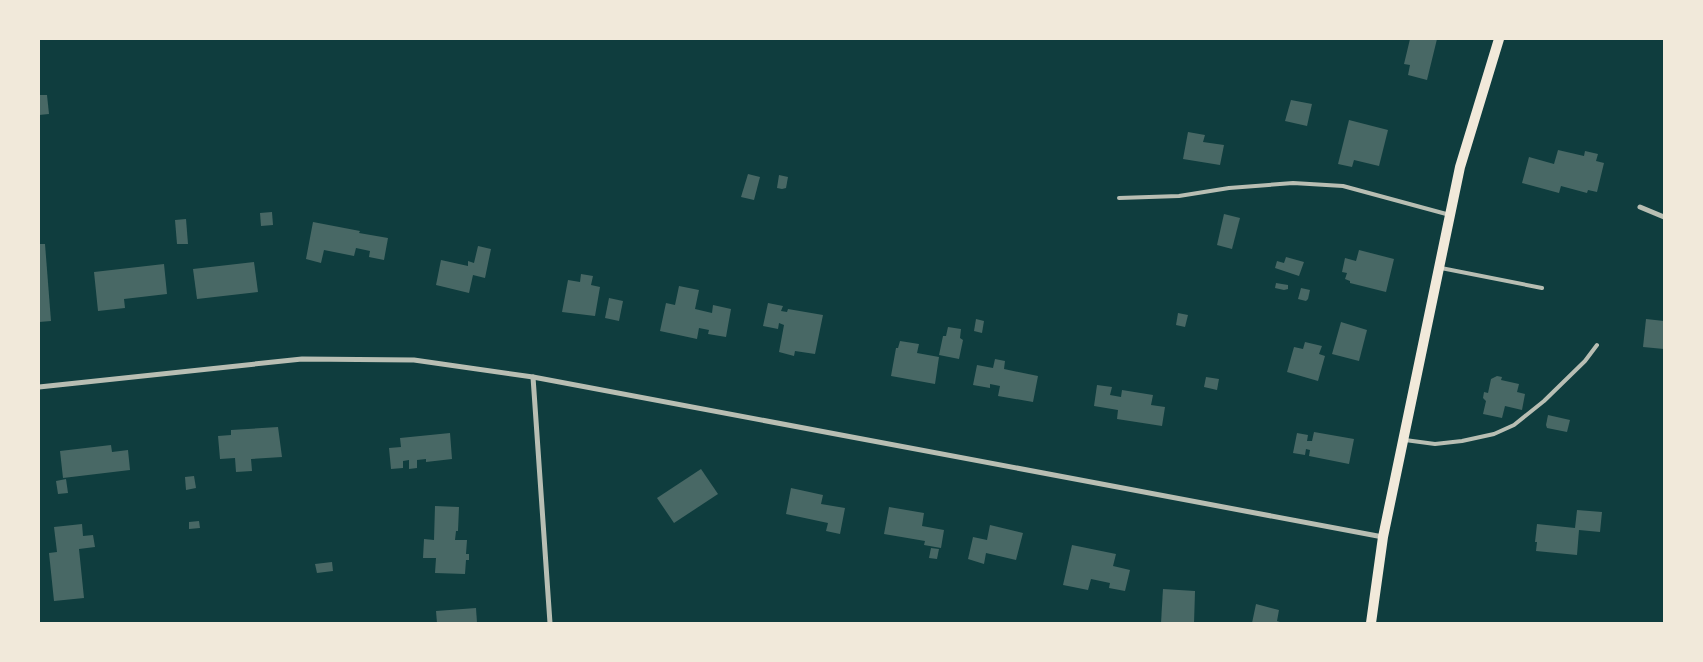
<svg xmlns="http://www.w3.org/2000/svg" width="1703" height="662" viewBox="0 0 1703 662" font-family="'IBM Plex Serif',serif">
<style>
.building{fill:#486865}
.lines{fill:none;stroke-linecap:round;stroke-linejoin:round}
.service{stroke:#b8beb3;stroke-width:4}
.minor{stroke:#b8beb3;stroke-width:5}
.secondary{stroke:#f1e9da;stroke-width:10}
</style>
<rect width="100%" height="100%" fill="#0f3d3e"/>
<g class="building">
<path d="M1410,39H1437L1427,80L1408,75L1410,65L1404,64Z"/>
<path d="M39,95H47L49,114L39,115Z"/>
<path d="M1291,100L1312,104L1307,126L1285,121Z"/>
<path d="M1349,120L1388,130L1379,166L1354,160L1352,167L1338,164Z"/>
<path d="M1188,132L1205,135L1203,142L1224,145L1220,165L1183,159Z"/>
<path d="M1558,150L1584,156L1585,151L1598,154L1596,161L1604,163L1597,192L1588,190L1587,193L1561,186L1559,193L1522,183L1529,157L1554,164Z"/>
<path d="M748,174L760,177L754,200L741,197Z"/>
<path d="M779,175L788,177L786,188L782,189L777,188Z"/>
<path d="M272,212L273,225L261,226L260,213Z"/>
<path d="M1224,214L1240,218L1232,249L1217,245Z"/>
<path d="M186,219L188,244H177L175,220Z"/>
<path d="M313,222L360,231L359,233L388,238L384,260L369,257L370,251L356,248L354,256L324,250L321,263L306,259Z"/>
<path d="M39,244H45L51,321L39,322Z"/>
<path d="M478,246L491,249L485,278L473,275L469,293L436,285L441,260L468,266V261L474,263Z"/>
<path d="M1359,250L1394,259L1386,292L1350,283V281L1345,279L1347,273L1342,272L1345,258L1356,261Z"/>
<path d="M1286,257L1304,262L1299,276L1275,268L1277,261L1284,263Z"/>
<path d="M254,262L258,292L197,299L193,269Z"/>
<path d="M164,264L167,294L124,299L125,308L98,311L94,272Z"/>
<path d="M581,274L593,276L591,285L600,287L595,316L562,312L568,280L580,282Z"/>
<path d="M1276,283L1288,285V289L1284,290L1275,288Z"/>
<path d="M679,286L699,290L695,309L712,313L713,305L731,309L726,337L708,334L709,330L699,328L697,339L660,331L666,303L675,305Z"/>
<path d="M1301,288L1310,290L1308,299L1306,301L1298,299Z"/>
<path d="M609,298L623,301L619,321L605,318Z"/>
<path d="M768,303L783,306L781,311L787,312L788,309L823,315L815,354L795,351L794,356L779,352L784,325L779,323L778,329L763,326Z"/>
<path d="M1178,313L1188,315L1185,327L1176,325Z"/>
<path d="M976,319L984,321L982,333L974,331Z"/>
<path d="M1646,319L1664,321V349L1643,347Z"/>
<path d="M1341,322L1367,330L1359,361L1332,354Z"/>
<path d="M948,327L961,329L960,338L963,340L959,359L939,355L943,336H946Z"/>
<path d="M900,341L919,344L917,353L939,357L935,384L891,376L896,348H898Z"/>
<path d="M1305,342L1322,346L1319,354L1325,356L1318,381L1287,372L1294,347L1303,349Z"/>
<path d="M995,359L1005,361L1004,369L1038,376L1033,402L998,396L1000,386L990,384V388L973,385L977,365L993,368Z"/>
<path d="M1497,376L1502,377L1501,380L1519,384L1517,392L1525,394L1522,410L1505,406L1502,418L1483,414L1486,401L1483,398L1484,392L1488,393L1491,379Z"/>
<path d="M1206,377L1219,379L1217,390L1204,387Z"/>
<path d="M1097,385L1112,387L1110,395L1121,397L1122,390L1153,395L1151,405L1165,407L1162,426L1117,419L1118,410L1094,406Z"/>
<path d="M1548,415L1570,420L1567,432L1547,428L1546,425Z"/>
<path d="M278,427L282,457L251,459L252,471L236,472L235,458L220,459L218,436L231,435V430Z"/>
<path d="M1314,432L1354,439L1349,464L1309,456L1310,450L1306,449L1305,455L1293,453L1297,433L1308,435L1307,441H1312Z"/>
<path d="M450,433L452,459L426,462V459L417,460V468L409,469V460L403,461V468L391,469L389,448L401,447L400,438Z"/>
<path d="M111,445L112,452L128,450L130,470L63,478L60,451Z"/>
<path d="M701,469L718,494L674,523L657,498Z"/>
<path d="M194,476L196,488L186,490L185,477Z"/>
<path d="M66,479L68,493L58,494L56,481Z"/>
<path d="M791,488L823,495L821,504L845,508L840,534L826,531L828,523L786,514Z"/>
<path d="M435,506L459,507L458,531H456L455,540H467L466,554H469V560H466L465,574L435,573L436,558H423L424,539L434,540Z"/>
<path d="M889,507L924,513L922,526L944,530L941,548L924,545L925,541L884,534Z"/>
<path d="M1577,510L1602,512L1600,532L1579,530L1577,555L1536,551L1537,542H1535L1537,524L1575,528Z"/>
<path d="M199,521L200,528L189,529V522Z"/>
<path d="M82,524L83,536L93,535L95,547L79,549L84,598L54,601L49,553L57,552L54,527Z"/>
<path d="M990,525L1023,533L1016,560L986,553L984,564L968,559L973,537L987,540Z"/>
<path d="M1072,545L1116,554L1113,566L1130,570L1125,591L1109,588L1110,583L1091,579L1088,590L1063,585Z"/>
<path d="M931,548L939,549L937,559L929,558Z"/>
<path d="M332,562L333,571L317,573L315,564Z"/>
<path d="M1163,589L1195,591L1194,623H1161Z"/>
<path d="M1256,604L1279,610L1277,621L1283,623H1252Z"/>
<path d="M476,608L477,623H437L436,611Z"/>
</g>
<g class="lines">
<g class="service">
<path d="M1119,198L1179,196L1229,188L1293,183L1343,186L1450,215"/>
<path d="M1441,268L1542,288"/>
<path d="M1405,440L1435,444L1462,441L1494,434L1514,425L1544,401L1585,361L1597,345"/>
</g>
<g class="minor">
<path d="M1640,207L1664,217"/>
<path d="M533,377L550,623"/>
<path d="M39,387L302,359L414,360L533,377L1383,537"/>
</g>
<path class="secondary" d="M1371,623L1383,537L1460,167L1499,39"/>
</g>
<rect width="1703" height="662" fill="none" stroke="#f1e9da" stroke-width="80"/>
</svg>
